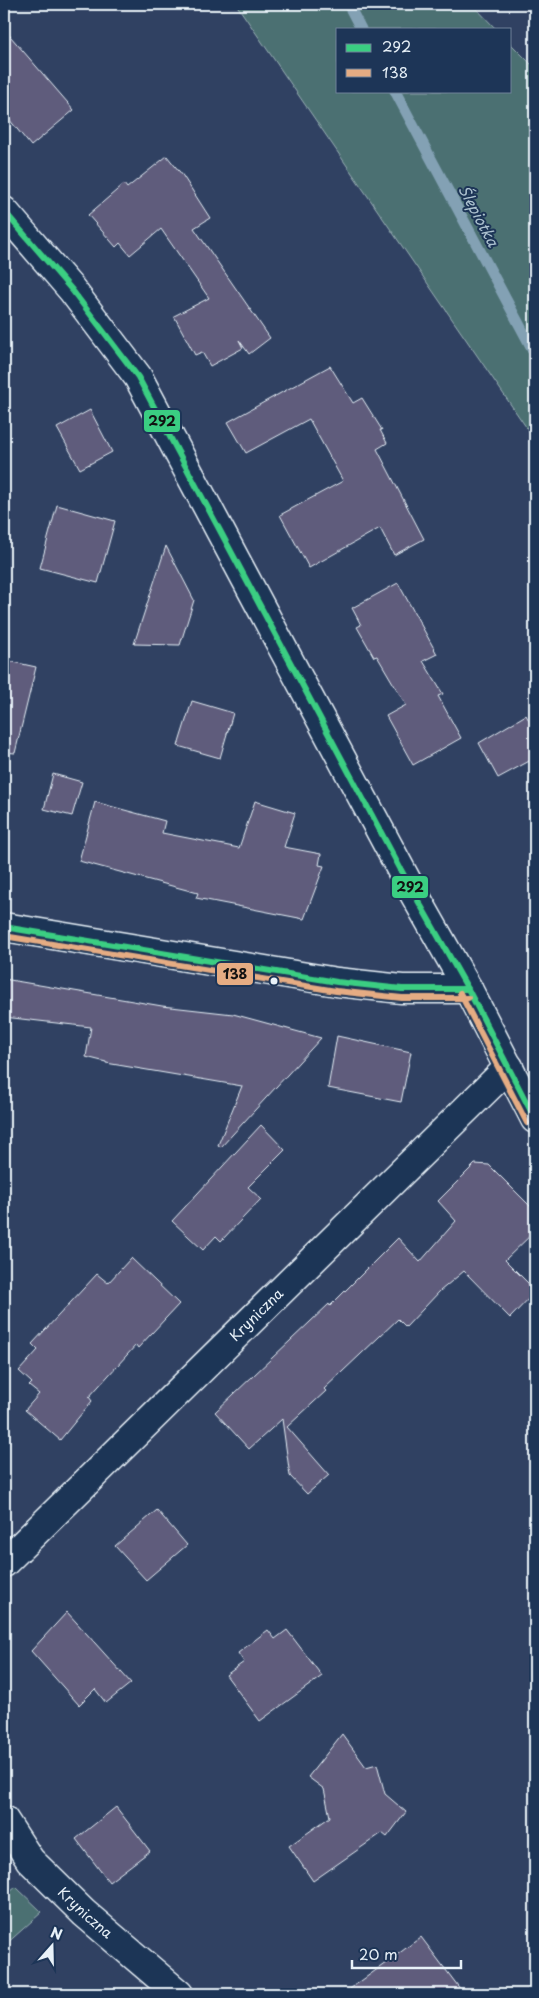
<svg xmlns="http://www.w3.org/2000/svg" width="539" height="1998" viewBox="0 0 539 1998" font-family="'Playpen Sans',sans-serif">
<style>
.green{fill:#4b6f72;stroke:#9ab0b5}
.lines{fill:none;stroke-linecap:round;stroke-linejoin:round}
.stream{stroke:#83a1b4;stroke-width:11}
.building{fill:#5e5c7c;stroke:#e8f1f8}
.street-casing{stroke:#e8f1f8;stroke-width:31}
.secondary-casing{stroke:#e8f1f8;stroke-width:31}
.street{stroke:#1d3557;stroke-width:28}
.secondary{stroke:#1d3557;stroke-width:28}
.bus-1-casing{stroke:#1d3557;stroke-width:10}
.bus-2-casing{stroke:#1d3557;stroke-width:10}
.bus-1{stroke:#3ace82;stroke-width:6}
.bus-2{stroke:#e5ac83;stroke-width:6}
.bus-dot{fill:#e8f1f8;stroke:#1d3557;stroke-width:2}
.labels{text-anchor:middle;stroke-width:4;stroke-linejoin:round;paint-order:stroke}
.street-label{font-size:14px;fill:#e8f1f8;stroke:#1d3557}
.water-label{font-size:15px;font-style:italic;fill:#adc2d0;stroke:#1d3557}
.line-badge{stroke:#1d3557;stroke-width:2}
.pale-badge-label{font-size:14px;text-anchor:middle;font-weight:bold;fill:#111}
</style>
<rect width="100%" height="100%" fill="#304162"/>
<filter id="ink" filterUnits="userSpaceOnUse"><feTurbulence type="fractalNoise" baseFrequency=".02" numOctaves="2"/><feDisplacementMap in="SourceGraphic" scale="10" xChannelSelector="R" yChannelSelector="G"/><feConvolveMatrix kernelMatrix="1 2 1 2 8 2 1 2 1" color-interpolation-filters="sRGB"/></filter>
<g filter="url(#ink)">
<g class="green">
<path d="M236,4H472L496,29H338V91H510V43L535,68V440Z"/>
<path d="M16,1887L42,1912L4,1946V1897Z"/>
</g>
<g class="lines">
<g class="stream">
<path d="M348,4L361,29"/>
<path d="M395,91L535,354"/>
</g>
</g>
<g class="building">
<path d="M4,29L74,110L31,146L4,113Z"/>
<path d="M167,156L183,176L210,218L194,228L270,338L249,354L239,340L243,348L210,366L202,352L195,355L174,316L209,298L161,229L130,255L120,243L116,247L88,215L124,184L127,188Z"/>
<path d="M330,366L353,403L362,398L382,430H380L387,443L377,449L424,539L394,555L380,528L309,568L280,515L343,481L309,419L246,453L228,422Z"/>
<path d="M90,410L112,452L80,469L57,428Z"/>
<path d="M57,505L115,521L98,583L40,568Z"/>
<path d="M166,546L194,600L180,645L134,644Z"/>
<path d="M398,583L437,654L423,661L443,694L438,696L461,738L413,765L386,716L406,705L377,656L374,657L357,627L361,625L352,608Z"/>
<path d="M4,660L36,667L15,753L4,752Z"/>
<path d="M192,701L233,713L220,758L178,746Z"/>
<path d="M526,715L535,731V758L498,778L479,743Z"/>
<path d="M53,774L82,782L72,816L44,809Z"/>
<path d="M255,801L295,813L284,847L321,854L319,865L324,866L304,919L196,898L198,893L79,861L95,802L165,821L162,833L239,848Z"/>
<path d="M4,979L162,1006L233,1014L321,1038L221,1147L218,1145L242,1086L106,1063V1062L86,1057L91,1027L4,1017Z"/>
<path d="M337,1036L411,1052L401,1102L328,1088Z"/>
<path d="M261,1125L285,1150L248,1187L261,1199L221,1241L216,1236L203,1250L172,1221Z"/>
<path d="M475,1164L489,1165L535,1211V1231L505,1260L535,1290V1292L510,1318L464,1271L440,1291L406,1327L398,1319L324,1389L326,1391L287,1427L329,1475L307,1494L290,1476L282,1419L249,1449L215,1412L329,1304L330,1306L398,1238L420,1262L456,1221L438,1201Z"/>
<path d="M131,1258L179,1304L138,1348L136,1345L89,1397L92,1401L60,1440L25,1410L39,1394L29,1386L32,1383L19,1371L38,1350L32,1344L97,1274L108,1283Z"/>
<path d="M157,1510L187,1545L146,1580L115,1546Z"/>
<path d="M67,1612L131,1683L106,1703L95,1689L79,1705L31,1651Z"/>
<path d="M268,1630L275,1639L287,1630L322,1676L260,1721L226,1675L244,1662L238,1653Z"/>
<path d="M342,1734L366,1767L377,1764L385,1794L406,1812L387,1837L382,1833L313,1881L289,1846L330,1817L324,1789L308,1777Z"/>
<path d="M116,1807L150,1851L109,1882L76,1839Z"/>
<path d="M421,1937L464,1994H343L390,1960Z"/>
</g>
<g class="lines">
<defs>
<g id="street">
<path d="M4,927L337,982L402,989H468"/>
<path id="s1" d="M4,1563L509,1067"/>
<path id="s2" d="M4,1820L30,1860L84,1913L179,1994"/>
</g>
<path id="secondary" d="M4,211L72,290L138,377L408,883L468,989L535,1119"/>
</defs>
<use href="#street" class="street-casing"/>
<use href="#secondary" class="secondary-casing"/>
<use href="#street" class="street"/>
<use href="#secondary" class="secondary"/>
<defs>
<g id="bus-1">
<path d="M4,211L72,290L138,377L408,883L468,989L535,1119"/>
<path d="M4,927L337,982L402,989H468"/>
</g>
<g id="bus-2">
<path d="M4,936L336,991L402,998H468"/>
<path d="M460,993L527,1123"/>
</g>
</defs>
<use href="#bus-1" class="bus-1-casing"/>
<use href="#bus-2" class="bus-2-casing"/>
<use href="#bus-1" class="bus-1"/>
<use href="#bus-2" class="bus-2"/>
</g>
</g>
<circle class="bus-dot" cx="274" cy="981" r="4.5"/>
<g class="labels">
<g class="street-label">
<text dy="5" stroke="none"><textPath href="#s1" startOffset="354">Kryniczna</textPath></text>
<text dy="5" stroke="none"><textPath href="#s2" startOffset="124">Kryniczna</textPath></text>
</g>
<g class="water-label">
<text transform="translate(478 216) rotate(62)" y="5">Ślepiotka</text>
</g>
</g>
<g class="line-badge">
<rect x="143" y="409" width="38" height="24" rx="5" fill="#3ace82"/>
<rect x="391" y="875" width="38" height="24" rx="5" fill="#3ace82"/>
<rect x="216" y="962" width="38" height="24" rx="5" fill="#e5ac83"/>
</g>
<g class="pale-badge-label">
<text x="162" y="426">292</text>
<text x="410" y="892">292</text>
<text x="235" y="979">138</text>
</g>
<rect width="539" height="1998" fill="none" stroke="#1d3557" stroke-width="20"/>
<rect x="10" y="10" width="519" height="1978" fill="none" stroke="#e8f1f8" stroke-width="2" filter="url(#ink)"/>
<rect x="336" y="28" width="175" height="65" fill="#1d3557" stroke="#6e8097"/>
<rect x="346" y="44" width="25" height="8" fill="#3ace82" stroke="#6e8097"/>
<text x="382" y="52" font-size="15" fill="#e8f1f8">292</text>
<rect x="346" y="69" width="25" height="8" fill="#e5ac83" stroke="#6e8097"/>
<text x="382" y="78" font-size="15" fill="#e8f1f8">138</text>
<g transform="translate(52 1946) rotate(20)" stroke="#1d3557" stroke-width="4" paint-order="stroke">
<path d="M0-4L9 19L0 12L-9 19Z" fill="#e8f1f8"/>
<text y="-8" font-size="14" font-weight="bold" text-anchor="middle" fill="#e8f1f8">N</text>
</g>
<path d="M352 1960v8h109v-8" fill="none" stroke="#e8f1f8" stroke-width="2.5"/>
<text x="359" y="1960" font-size="15" fill="#e8f1f8" stroke="#1d3557" stroke-width="4" paint-order="stroke">20 m</text>
</svg>
